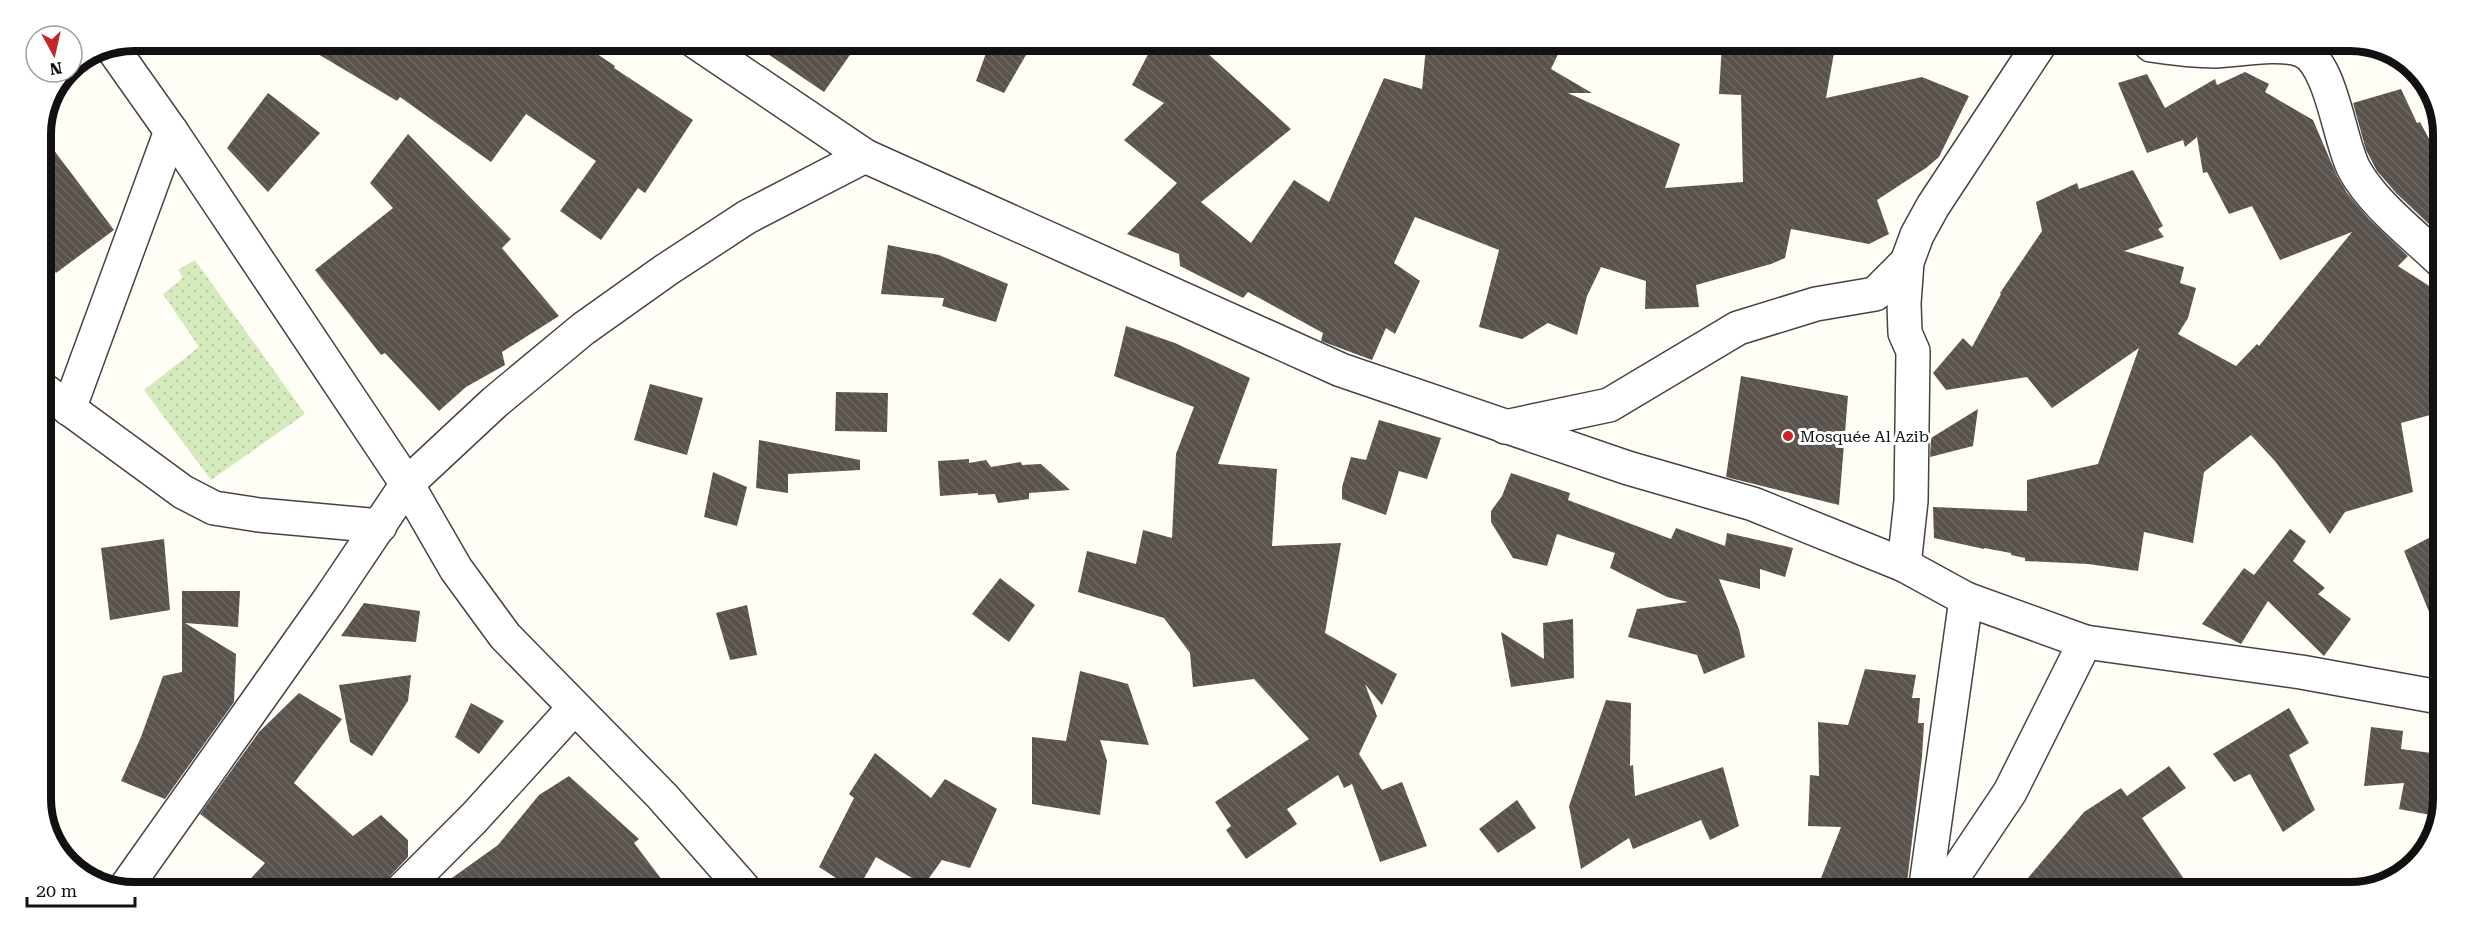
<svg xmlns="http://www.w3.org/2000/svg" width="2484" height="933" viewBox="0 0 2484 933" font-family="'Roboto Serif',serif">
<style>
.grass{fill:url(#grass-dots)}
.building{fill:url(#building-back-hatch)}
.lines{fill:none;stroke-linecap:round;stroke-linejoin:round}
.minor-casing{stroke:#444;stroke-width:36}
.minor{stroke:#fff;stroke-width:33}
.poi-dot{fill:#c4262e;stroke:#fff;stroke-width:2}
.labels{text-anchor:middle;stroke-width:6;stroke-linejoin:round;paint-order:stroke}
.poi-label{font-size:16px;fill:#111;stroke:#fff;text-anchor:start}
.rim{fill:none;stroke:#111;stroke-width:8}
</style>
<defs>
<pattern id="grass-dots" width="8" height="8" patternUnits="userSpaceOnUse" patternTransform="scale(1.5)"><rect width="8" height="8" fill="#d5ebbd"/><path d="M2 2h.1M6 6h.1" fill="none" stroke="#b6c8a1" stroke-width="1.8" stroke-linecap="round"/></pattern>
<pattern id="building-back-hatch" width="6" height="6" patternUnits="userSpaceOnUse" patternTransform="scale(1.5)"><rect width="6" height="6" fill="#5a524d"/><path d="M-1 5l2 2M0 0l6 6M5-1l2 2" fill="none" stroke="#6d6662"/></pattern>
</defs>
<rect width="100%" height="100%" fill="#fffdf5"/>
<path class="grass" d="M195,260L305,414L211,480L144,390L199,347L163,294L183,278L178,270Z"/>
<g class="building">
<path d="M296,41L579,42L615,66L614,68L693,120L645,193L638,188L601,240L560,211L596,161L526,114L491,162L400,97L397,101Z"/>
<path d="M750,42H859L824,92Z"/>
<path d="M990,42H1001L1026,55L1004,93L976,81Z"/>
<path d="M1154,43H1196L1291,129L1201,202L1251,243L1294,180L1329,202L1384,78L1422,89L1426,47L1559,52L1551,69L1592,93H1568L1680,144L1665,188L1743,182L1741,95L1719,94L1722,44H1814L1834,53L1826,98L1922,77L1969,96L1939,157L1926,168L1877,200L1889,234L1869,244L1791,229L1785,258L1771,264L1696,285L1699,307L1645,309L1646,281L1601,267L1587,296L1577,335L1548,323L1522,339L1479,327L1499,250L1415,217L1394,263L1420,281L1395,334L1386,328L1372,360L1321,341L1323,333L1248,292L1243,298L1180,266L1179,254L1127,234L1177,183L1124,140L1164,103L1132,85Z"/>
<path d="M2245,72L2269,84L2265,92L2313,120L2337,176L2347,193L2369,219L2408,256L2398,266L2434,289L2430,294L2442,305L2441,412L2401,423L2413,492L2345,512L2330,534L2275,461L2251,435L2204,472L2193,543L2144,532L2138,571L2088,564L2025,561V558L2011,555V553L1984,548V549L1934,538L1933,507L2027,511V480L2098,464L2139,348L2052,408L2027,377L1946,390L1933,373L1963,338L1972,347L2001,294L2000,293L2042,231L2036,202L2077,183L2079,189L2133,170L2163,226L2158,229L2164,237L2124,251L2184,267L2180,283L2196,288L2188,318L2178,334L2236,366L2257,344L2259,346L2352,232L2280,260L2252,206L2229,214L2207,172L2203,173L2197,137L2185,147L2183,140L2147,153L2118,83L2147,74L2165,108L2215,79L2217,85Z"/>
<path d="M2401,89L2417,123L2420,122L2443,165V222L2435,230L2396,193L2377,171L2366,150L2353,103Z"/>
<path d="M268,93L320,133L268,192L227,148Z"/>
<path d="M41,133L114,230L56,273L41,252Z"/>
<path d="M408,134L511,239L502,248L559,316L502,352L505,365L466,387L439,411L385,353L381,355L315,270L393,208L370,183Z"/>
<path d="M888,245L939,255L1008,284L996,322L942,306L944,298L881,294Z"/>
<path d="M1126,326L1175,343L1250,378L1218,464L1277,469L1272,546L1341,543L1325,633L1397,674L1382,705L1365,684L1377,716L1359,754L1382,790L1402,782L1427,846L1380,862L1352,784L1344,788L1338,775L1287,809L1297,824L1246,859L1226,830L1231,826L1215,802L1309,739L1254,679L1193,687L1190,653L1164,618L1078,592L1087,551L1136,564L1143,530L1172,538L1176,454L1194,407L1114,376Z"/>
<path d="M1741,376L1848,396L1839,505L1726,477Z"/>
<path d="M650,384L703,398L687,455L634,440Z"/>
<path d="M836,392L888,393L887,432L835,431Z"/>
<path d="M1978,409L1973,446L1930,457L1931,438Z"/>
<path d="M1379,420L1441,438L1427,479L1399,471L1386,515L1342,499V487L1351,457L1366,460Z"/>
<path d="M759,440L860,460V470L788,474V493L756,488Z"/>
<path d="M969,459V463L986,460L991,467L1021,462L1022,465L1041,464L1070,490L1029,493V499L998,503L995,494L978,495V493L940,496L938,461Z"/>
<path d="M713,472L747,487L737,526L704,517Z"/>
<path d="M1511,473L1570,493L1568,500L1671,539L1676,528L1725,546L1727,533L1793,548L1785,577L1760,569V589L1719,579L1739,629L1745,657L1704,674L1697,655L1628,637L1637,609L1688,602L1667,597L1610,568L1615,553L1557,534L1547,566L1513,558L1491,522V511L1502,496Z"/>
<path d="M2290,529L2306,541L2293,561L2325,588L2318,594L2351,619L2324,656L2268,601L2241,644L2202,624L2244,568L2254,575Z"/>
<path d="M2440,532V636H2439L2404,551Z"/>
<path d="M164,539L170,610L110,620L101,548Z"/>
<path d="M1000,578L1035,605L1009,642L972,614Z"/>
<path d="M182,591H240L238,627L185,623L236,654L234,702L165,799L121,781L141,737L163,676L182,672Z"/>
<path d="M364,603L420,611L416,642L341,636Z"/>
<path d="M747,605L757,655L730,660L716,613Z"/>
<path d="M1573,619L1574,678L1511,687L1501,632L1544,659L1543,623Z"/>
<path d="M1865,669L1916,675L1912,698H1920L1918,723H1924L1922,757L1906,891H1816L1841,827L1808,826L1810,775L1819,776L1818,722L1848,725Z"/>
<path d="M1080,671L1128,684L1149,745L1100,740L1107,761L1100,815L1032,804V737L1066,741Z"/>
<path d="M411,675L408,701L372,756L350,742L339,685Z"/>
<path d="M299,693L342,719L294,783L353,836L381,815L408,840V857L391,875L385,888H242L265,863L200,814L259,732Z"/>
<path d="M1606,700L1631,703L1630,766L1633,765L1635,796L1723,767L1739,826L1710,840L1701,820L1633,849L1629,838L1581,869L1569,806Z"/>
<path d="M471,703L504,721L479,754L455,737Z"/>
<path d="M2289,708L2309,743L2289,755L2315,810L2283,832L2250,774L2234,782L2213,754Z"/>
<path d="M2371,727L2403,731L2401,749L2439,754L2436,816L2399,809L2404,783L2364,786Z"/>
<path d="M875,753L931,798L945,779L997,809L970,868L942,860L924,885L876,857L858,889H853L819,867L854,798L849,794Z"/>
<path d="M2169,766L2186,788L2142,818L2193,892H2016L2084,812L2121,788L2127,796Z"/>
<path d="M569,776L639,839L634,843L669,889L438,888L498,845L539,795Z"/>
<path d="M1517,800L1536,828L1498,853L1479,829Z"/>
</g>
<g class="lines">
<defs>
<g id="minor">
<path d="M696,42L865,156L1341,370L1628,468L1753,504L1904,565L1966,599L1925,892"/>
<path d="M2151,45C2171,48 2194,51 2215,51C2239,50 2279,42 2301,50C2332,62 2339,141 2354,169C2372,203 2414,235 2442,262"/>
<path d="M113,49L171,131L407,484L456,569L505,636L662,796L744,889"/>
<path d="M41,388L183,492L214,508L259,515L380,526"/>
<path d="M69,409L171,131"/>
<path d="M1505,427L1609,405L1738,328L1816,304L1875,294L1907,262"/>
<path d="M1904,565L1911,501L1913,351L1905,333L1904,303L1907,262L1917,235L1933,206L2039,45"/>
<path d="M2085,642L2301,672L2439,697"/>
<path d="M126,887L329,600L407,484L495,402L583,329L666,270L747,217L865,156"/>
<path d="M404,888L474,818L574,708"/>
<path d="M1943,892L2010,792L2085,642L1966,599"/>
</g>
</defs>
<use href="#minor" class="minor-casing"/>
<use href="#minor" class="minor"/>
</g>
<circle class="poi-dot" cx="1788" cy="436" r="6"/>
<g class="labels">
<g class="poi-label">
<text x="1800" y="442">Mosquée Al Azib</text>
</g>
</g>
<path d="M0 0H2484V933H0ZM134 51H2350A83 83 0 0 1 2433 134V799A83 83 0 0 1 2350 882H134A83 83 0 0 1 51 799V134A83 83 0 0 1 134 51Z" fill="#fff" fill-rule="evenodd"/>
<path class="rim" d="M134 51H2350A83 83 0 0 1 2433 134V799A83 83 0 0 1 2350 882H134A83 83 0 0 1 51 799V134A83 83 0 0 1 134 51Z"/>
<g transform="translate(54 54) rotate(172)"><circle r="28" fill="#ffffff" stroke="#a0a0a0" stroke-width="1.5"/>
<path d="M0-4.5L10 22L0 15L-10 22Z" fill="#c4262e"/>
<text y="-9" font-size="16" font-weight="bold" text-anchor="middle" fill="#111111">N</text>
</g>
<path d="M27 897v9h108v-9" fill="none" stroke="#111111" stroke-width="3"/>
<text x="36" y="897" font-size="18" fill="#111111" stroke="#ffffff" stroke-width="4.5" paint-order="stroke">20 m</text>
</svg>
